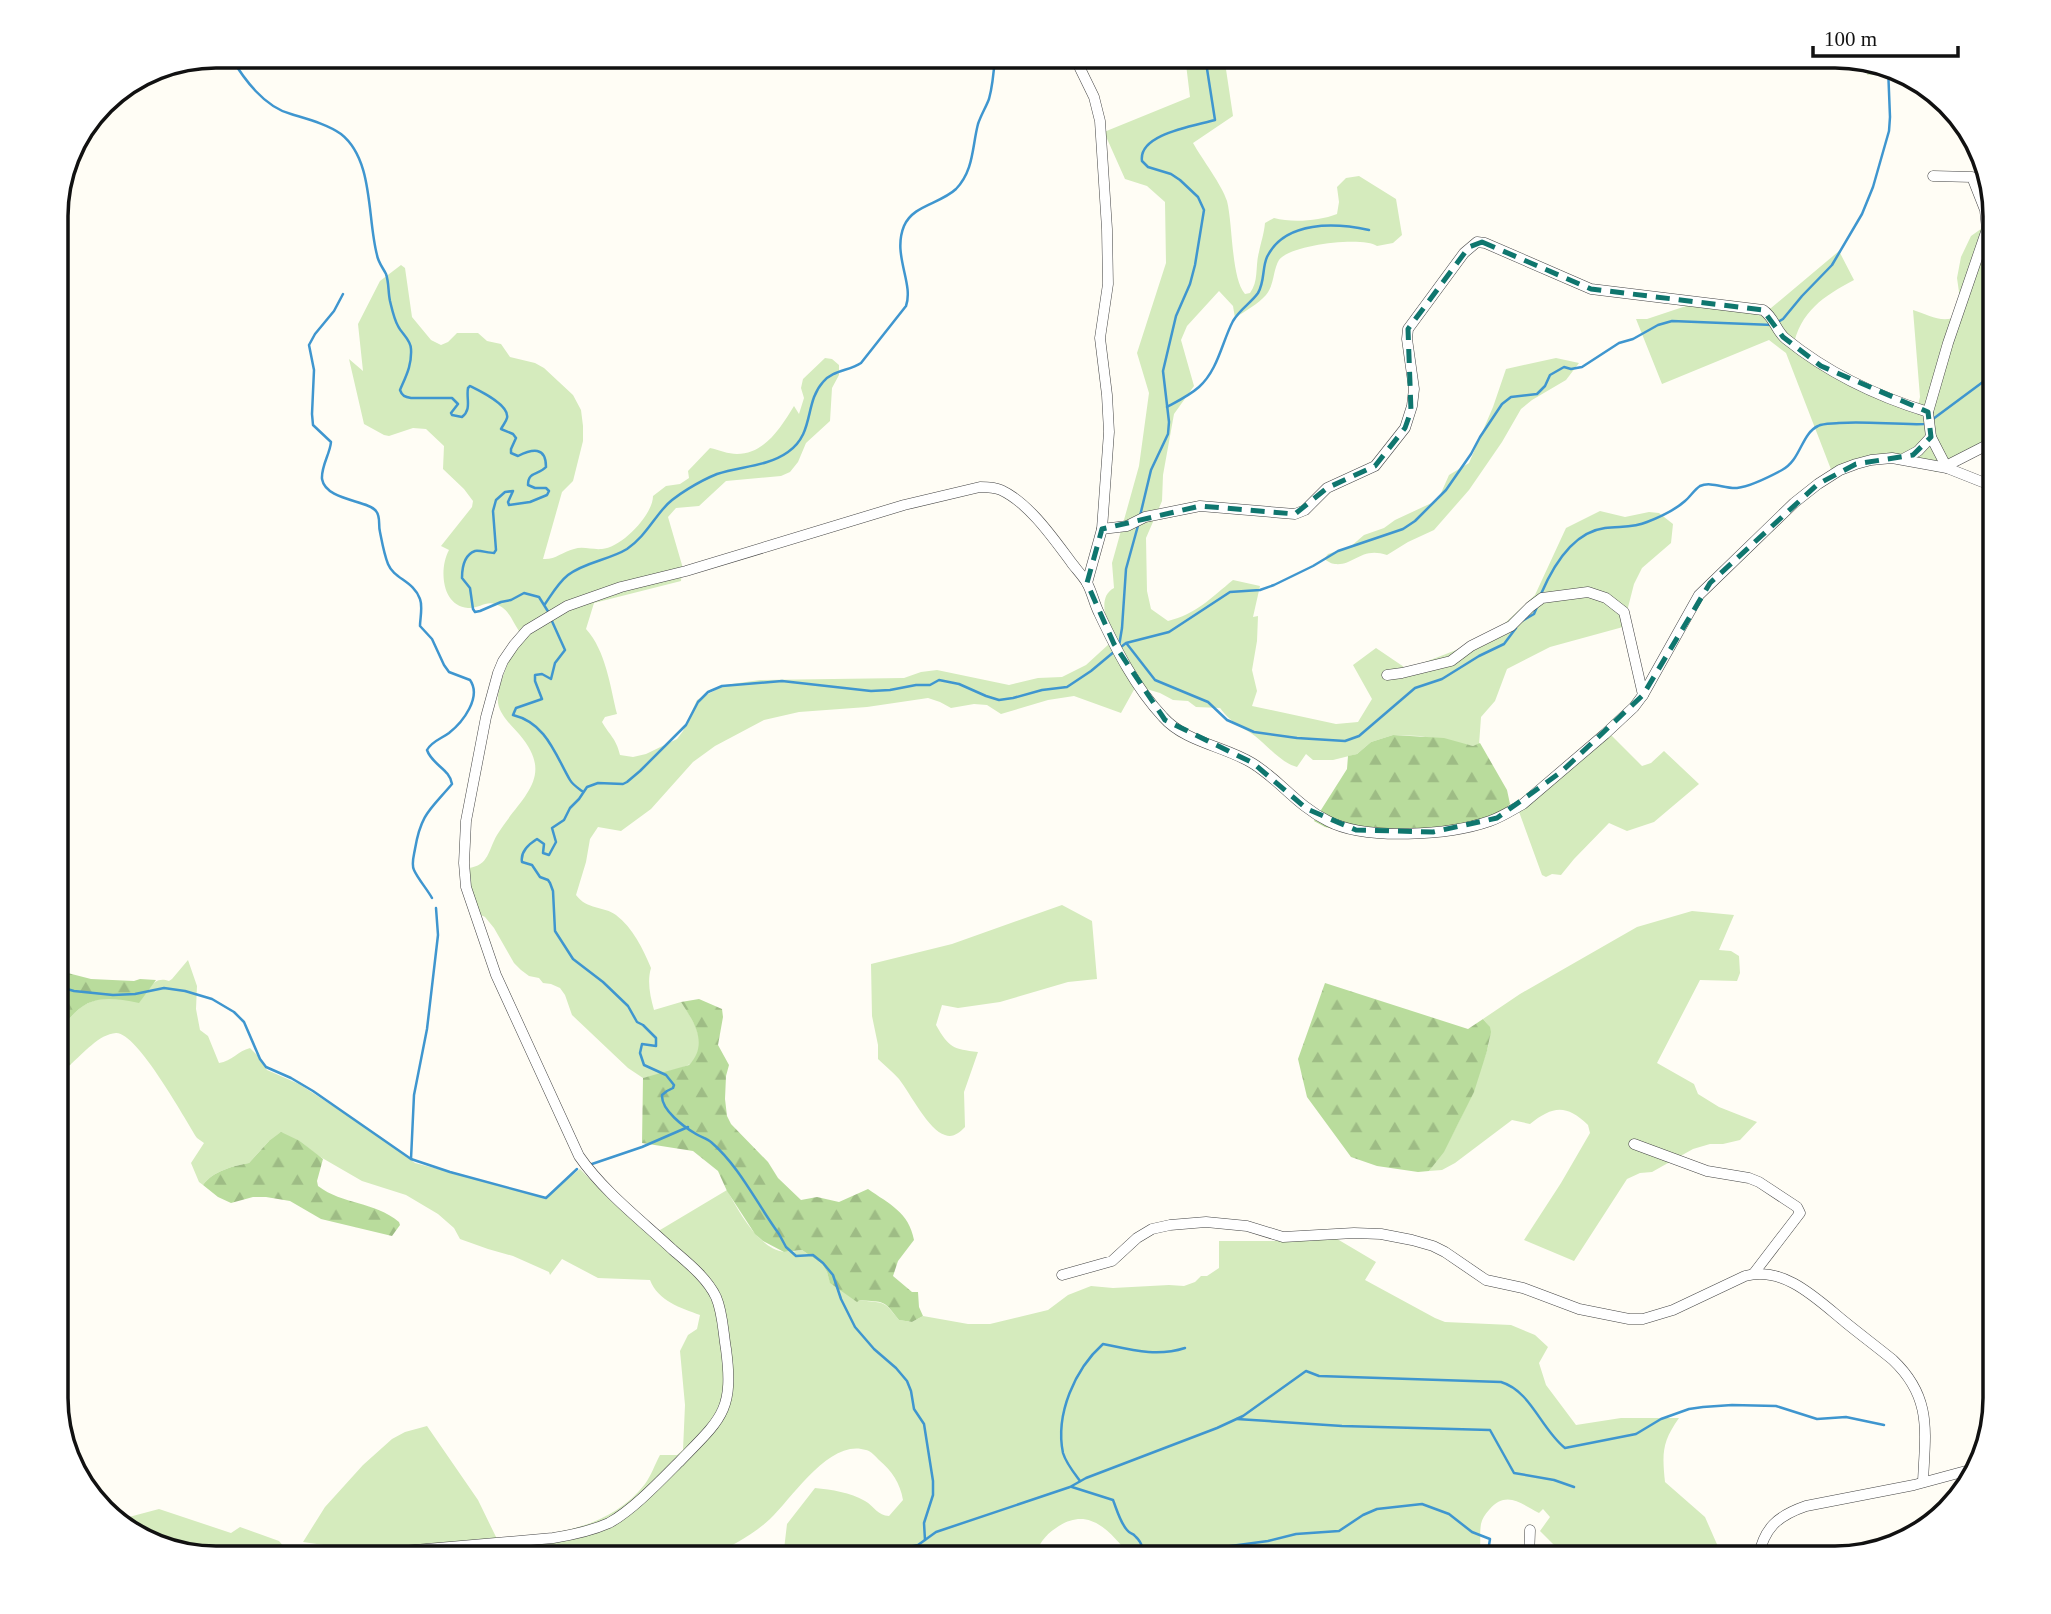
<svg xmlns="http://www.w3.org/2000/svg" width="2051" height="1614" viewBox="0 0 2051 1614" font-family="Georgia,serif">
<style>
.grass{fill:#d5ebbd}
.forest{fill:url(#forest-firs)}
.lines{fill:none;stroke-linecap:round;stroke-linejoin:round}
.stream{stroke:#3f96cf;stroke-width:2.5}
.minor-casing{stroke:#444;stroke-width:11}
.minor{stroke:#fff;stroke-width:10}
.marked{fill:none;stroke:#0f766e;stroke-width:5;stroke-dasharray:14 9;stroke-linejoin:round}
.rim{fill:none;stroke:#111;stroke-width:3.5}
</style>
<defs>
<pattern id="forest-firs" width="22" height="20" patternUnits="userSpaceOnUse" patternTransform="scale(1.75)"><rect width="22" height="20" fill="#b9dc9c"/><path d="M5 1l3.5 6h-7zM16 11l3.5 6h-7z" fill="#9ebc85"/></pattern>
</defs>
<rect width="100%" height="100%" fill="#fffdf5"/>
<g class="grass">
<path d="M1185,56H1224L1233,116L1193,143C1202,159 1222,185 1227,201C1233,225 1231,278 1245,294L1250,293C1259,281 1255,266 1259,252C1261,242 1264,234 1265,223L1274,218C1292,223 1319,221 1337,214L1339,202L1337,187L1346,178L1359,176L1396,199L1402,235L1393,243L1377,246C1362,236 1289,245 1279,260C1273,270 1274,286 1266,295C1258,304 1245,311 1235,318L1233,306L1219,291L1187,326L1181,340L1194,386L1174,414L1163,475L1162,501L1146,538L1147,591L1151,609L1168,621C1196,614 1211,598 1233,580L1260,586L1253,617L1258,616L1257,641L1252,670L1257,691L1252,706L1336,724L1358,722L1372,699L1353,665L1376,648L1407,669L1490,637L1535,595L1566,528L1600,511L1625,517L1649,512L1659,513L1673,524L1671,543L1642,568L1634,584L1623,627L1550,647L1507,669L1495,701L1481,717L1479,745L1473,746L1420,736L1393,735L1371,742L1357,754L1333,760H1313L1306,754L1297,767C1281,763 1268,746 1255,736C1240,725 1233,725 1220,708L1196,707L1188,701L1173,700L1160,693L1136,686L1121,713L1074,696L1048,700L1001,714L987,705L974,704L951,708L940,702L928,698L867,707L799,712L764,720L715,746L693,762L651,809L621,831L598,827L590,839L586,862L576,895C587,910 604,906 616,915C633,928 643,949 651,968C647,981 650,996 654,1010L681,1002C692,1018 711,1047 691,1063C686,1067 677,1069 670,1071C661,1074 652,1077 643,1078L628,1068L572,1015L565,995L560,988L551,984L543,983L539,978L529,976L521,970L514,963L494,928L485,917L473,911L468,868C489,866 488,850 497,835C520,797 557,778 519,734C511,725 500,715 498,703C496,683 515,652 519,631C512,621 509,608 495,604C485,601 478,609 468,608C441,606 439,568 449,550L441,546L472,507L473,501L464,489L443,469L444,446L426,429L413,428L389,436L384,435L364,424L349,359L363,371L358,324L380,281L401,265L405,268L412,317L431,340L441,345L448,342L457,333H478L487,341L501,344L510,357L535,363L544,368L573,395L581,410L583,426V441L573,481L562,492L543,559C555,560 562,552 574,549C583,546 592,550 602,549C621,548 653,515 653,496L666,486L680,484L689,478L688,471L710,448C719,450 728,454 737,454C765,454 781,427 794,406L799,414L804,398L801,388L803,379L825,358L832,359L839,365V375L832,388L830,421L806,443L798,462L790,472L781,476L726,481L699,506L676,508L668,517L682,565L681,581L594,603L586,629C606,651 610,686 617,714L605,717L602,722C610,736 616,738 620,755L633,757L646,754L677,739L683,731L697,700L725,685L760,680L904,678L921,672L937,670L1009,685L1038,678L1062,677L1086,665L1109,644C1110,624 1095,598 1114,588L1112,563L1139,466L1149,393L1137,353L1166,263L1165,202L1147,186L1125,179L1104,132L1190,97Z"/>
<path d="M1870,63L1896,68L1904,73L1867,75Z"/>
<path d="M1995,219V442L1936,472L1907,460L1868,461L1832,472L1786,353L1769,340L1662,384L1636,319H1647L1686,306L1771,308L1839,251L1854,280C1824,296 1800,311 1793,348L1859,390L1916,414L1920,397L1913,310C1930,315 1941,324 1959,316L1960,299L1957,278L1961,257L1971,236Z"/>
<path d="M1556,358L1579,363L1566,380L1532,400L1521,409L1502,442L1469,490L1434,530L1408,542L1387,555C1361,546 1354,566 1335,564C1331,564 1328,561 1324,559L1328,554L1350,547L1364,535L1384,528L1395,520L1438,500L1449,475L1469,463L1493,407L1506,369Z"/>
<path d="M1604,728L1642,766L1651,763L1664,751L1699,784L1654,822L1627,831L1609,823L1574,859L1561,875L1552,874L1546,877L1542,875L1518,809Z"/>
<path d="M1062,905L1092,921L1097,979L1068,982L1000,1002L958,1008L942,1005L936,1025C949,1048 953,1049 978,1052L964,1092L965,1127C959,1133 953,1138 945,1135C929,1131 910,1093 899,1079C893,1072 885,1066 878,1059V1045L872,1016L871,964L952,944Z"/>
<path d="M1692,911L1734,915L1719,950L1731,951L1739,956L1740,973L1737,981L1700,980L1657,1063L1694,1084L1698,1094L1719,1107L1757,1122L1740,1140L1723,1144H1710L1693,1149L1652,1172L1640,1173L1627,1179L1574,1261L1524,1240L1561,1183L1590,1133L1588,1125C1566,1104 1553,1106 1530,1124L1512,1120L1455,1163L1442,1170L1429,1171C1452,1140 1468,1106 1480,1070C1484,1058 1490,1046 1490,1033C1491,1027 1487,1024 1483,1019L1520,994L1637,927Z"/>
<path d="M188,960L197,986L196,1009L200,1030L208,1036L219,1063C232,1061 238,1051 250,1048L258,1056L267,1070L299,1084L381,1137L415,1163L545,1197L580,1169L612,1202L650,1236L727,1190C738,1210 759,1250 785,1252C790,1252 797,1251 802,1250L822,1264L827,1272L830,1282L857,1301L860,1300C886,1304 882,1299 899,1320L912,1322L923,1316L968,1324H990L1048,1310L1068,1295L1091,1286L1113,1288L1169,1285L1184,1286L1195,1282L1201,1276H1207L1219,1268V1241H1278L1327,1233L1376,1262L1365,1280L1435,1318L1445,1322L1511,1325L1535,1335L1548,1347L1539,1363L1546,1385L1576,1425L1621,1418H1679C1662,1442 1662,1453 1665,1482L1705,1517L1723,1558H1567L1540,1531L1550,1517L1543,1509L1539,1513C1520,1503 1506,1490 1489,1510C1485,1514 1482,1519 1481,1524C1479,1536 1482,1547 1478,1558H1460L1457,1556L1453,1558H1372L1370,1556L1367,1558H1132C1111,1533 1090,1504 1056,1528C1045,1535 1038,1545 1034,1558H783L787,1524L815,1488C832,1490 850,1492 865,1501C874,1506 878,1516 889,1516L903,1500C900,1483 892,1471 879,1460C876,1457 871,1451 866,1450C830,1438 793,1497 770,1519C751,1537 729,1547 706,1558H406L407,1547L372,1552L303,1542L325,1507L363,1465L392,1439L405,1432L427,1426L478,1500L497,1539C551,1535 609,1530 645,1484C651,1476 655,1464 660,1455H677L683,1450L685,1405L680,1351L688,1335L697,1329L700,1315C681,1308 658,1301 650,1280L598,1278L562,1259L550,1275L549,1272L513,1256L488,1249L460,1239L454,1228L438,1214L406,1195L362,1181L317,1155L300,1141H269L249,1163C233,1166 213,1171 203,1185L199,1182L191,1163L204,1143L197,1138C185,1119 137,1032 116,1033C99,1034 83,1054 71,1064L61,1052L57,1036C81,998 97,994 139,1002C148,991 153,975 169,981L172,979Z"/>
<path d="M159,1509L231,1533L240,1527L279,1541L294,1558H216L155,1546L114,1521Z"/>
</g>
<g class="forest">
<path d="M1393,735L1444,738L1473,746L1480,743L1507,790L1510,804L1503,811L1492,817L1426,835L1356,834L1325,827L1314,821L1347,769L1348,756L1357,754L1371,742Z"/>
<path d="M56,970L91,979L134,981L140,979L156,980L139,1003C97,994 81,998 57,1036L61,1052L71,1064L56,1078Z"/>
<path d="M1325,983L1468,1029L1483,1019L1490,1027L1491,1032L1487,1051L1474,1092L1444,1152L1429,1171L1418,1172L1377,1166L1351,1157L1307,1097L1298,1059Z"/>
<path d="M699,999L722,1009L723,1017L718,1045L729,1065L726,1076L725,1099L727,1116L731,1124L768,1162L778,1178L801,1200L817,1197L839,1202L868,1189C889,1204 909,1212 914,1240L898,1261L893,1276L912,1292H918L919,1307L923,1316L912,1322L899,1320C882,1298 885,1303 860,1300L857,1302L830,1283L827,1272L822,1264L802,1250L784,1252L763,1241L755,1234L727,1191L718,1171L693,1151L642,1143L643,1078L689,1065C709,1044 694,1022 681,1002Z"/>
<path d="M281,1132L300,1141L323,1159L317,1181L318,1186C343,1205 374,1201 399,1222L400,1225L392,1236L321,1219L290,1201L266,1197H253L231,1203L218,1197L203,1185C213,1171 233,1166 249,1163L269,1141Z"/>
</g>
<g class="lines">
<g class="stream">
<path d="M230,56C244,79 264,107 291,114C307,119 327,124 341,134C374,160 367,218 377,255C378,262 383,268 386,274C389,282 388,292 390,301C392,309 394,319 398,326C402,334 411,340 411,349C412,365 406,376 400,390C402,396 405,397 411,398H452L458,404L451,413L452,415L462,417C472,409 466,399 468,388L470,386C480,391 510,405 507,418C506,422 503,425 501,429L513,434L516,438L511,449V453L518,456C532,449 546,446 546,467C539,475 528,471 528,485L535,488H546L549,491L547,495L530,502L509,505L508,502L513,491L505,492L496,500L493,511L496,550L494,553C488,553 480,550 475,551C464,555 462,569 462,578L470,588L473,609L475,612L480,611L501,602L511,600L524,593L539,597L549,613"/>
<path d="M343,294L334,311L315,334L309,345L314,370L312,414L313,425L331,442C330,454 321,466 322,479C326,501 368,500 376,511C381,517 378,525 380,532C382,542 384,554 388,564C394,579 414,581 420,599C423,607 420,618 420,626L432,639L444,665L449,672L470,680C482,697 463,722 449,733C441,739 432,741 427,750C432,765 450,769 452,784C431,809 421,813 415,849C414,855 411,864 414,870C418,879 427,889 432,898"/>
<path d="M1778,322L1783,319L1802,296L1832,265L1862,214L1873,187L1889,131L1890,117L1888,67"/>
<path d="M1167,407C1178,401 1190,395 1199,387C1218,370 1222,342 1233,321C1240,309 1251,303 1258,293C1265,281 1262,268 1267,257C1285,220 1336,223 1369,230"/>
<path d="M1933,419L1995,373"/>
<path d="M1140,516L1151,470L1168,434L1169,422L1163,371L1176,316L1190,284L1195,265L1204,210L1198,197L1180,180L1171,174L1148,167L1142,161C1138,134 1195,126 1215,120L1205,56"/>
<path d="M1541,594C1553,566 1573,532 1605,528C1620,526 1634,528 1647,522C1660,517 1675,510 1685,501C1690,497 1694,490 1700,486C1711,481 1725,489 1737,488C1751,486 1769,477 1782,470C1801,460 1801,434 1818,426C1824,423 1833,424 1839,423C1868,421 1896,425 1925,424L1927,422"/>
<path d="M545,604C552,594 558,583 568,575C585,562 609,560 627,549C643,538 651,523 663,509C673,496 702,480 717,474C740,466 767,467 788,452C815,433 804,403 823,382C833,370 849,371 861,363L906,306C914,283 892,255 904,226C913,205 940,204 956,189C974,170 972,147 978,124C981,115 986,107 989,99C993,85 994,70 995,56"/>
<path d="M551,619L565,650L555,663L551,679L542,674L535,675V681L542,699L516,708L513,715C546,723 555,754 570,780C573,785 578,788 582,791"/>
<path d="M1522,621L1534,614L1537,607"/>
<path d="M1127,644L1155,680L1208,702L1227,720L1254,732L1297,738L1345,741L1359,736L1415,688L1442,679L1479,656L1504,644L1516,628"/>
<path d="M1119,646L1122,628L1126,569L1139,522"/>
<path d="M1121,647L1126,643L1169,632L1230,592L1260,590L1274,585L1313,566L1338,551L1403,529L1415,521L1446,490L1471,454L1480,437L1502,404L1511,397L1537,394L1545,386L1550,375L1564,367L1571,369L1582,367L1619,343L1633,339L1658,325L1672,321L1773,325"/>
<path d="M56,986L74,991L113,995L135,994L164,988L185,991L212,999L234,1012L244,1022L260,1059L266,1067L291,1078L313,1091L411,1159L450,1172L546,1198L577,1169"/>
<path d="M411,1159L414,1095L427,1029L438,935L436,908"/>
<path d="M589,1165L642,1147L688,1127"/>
<path d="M1237,1419L1342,1426L1490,1430L1514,1473L1554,1480L1574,1487"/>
<path d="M1080,1481C1074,1473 1066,1463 1063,1453C1055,1414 1075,1369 1103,1344C1132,1350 1157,1357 1185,1348"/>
<path d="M1072,1487L1113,1500C1117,1510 1120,1522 1127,1530C1132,1536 1131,1531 1136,1537C1148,1548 1135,1554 1159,1558"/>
<path d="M925,1540L924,1523L933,1495V1481L924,1424L914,1409L911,1391L907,1381L896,1368L874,1349L855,1327L841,1299L833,1275L823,1263L813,1255L796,1256L786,1247L779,1234C757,1204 740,1167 711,1142C707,1139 701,1137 696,1134C684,1127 661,1110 662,1095L667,1091L673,1088L674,1085L666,1075L644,1065L640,1053L642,1044L656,1046V1038L643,1025L637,1022L628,1006L603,982L573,959L555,931L553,891L550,883L548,880L540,877L532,865L522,862C520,851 529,844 537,839L544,844L543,853L549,855L556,842L552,828L564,820L570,808L579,799L587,787L598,783L623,784L627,782L640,771L686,725L698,702L708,692L722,686L782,681L871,691L890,690L916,685H930L939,680L959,684L986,696L999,700L1013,698L1042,690L1067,687L1091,671L1115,651"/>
<path d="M880,1558L900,1549L918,1545L936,1532L1070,1487L1086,1478L1217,1428L1243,1416L1306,1371L1319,1376L1501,1382C1531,1391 1541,1429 1565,1448L1636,1434L1661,1419L1689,1409L1703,1407L1732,1405L1776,1406L1817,1419L1846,1417L1884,1425"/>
<path d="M1180,1558L1186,1552L1268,1541L1296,1534L1339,1531L1363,1515L1377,1509L1422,1504L1449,1514L1472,1532L1490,1539L1487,1558"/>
</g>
<defs>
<g id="minor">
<path d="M1074,56L1094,97L1100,121L1107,229L1108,284L1100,338L1107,395L1109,432L1102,529L1087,583"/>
<path d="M1933,176L1972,177L1985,210L1987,229L1948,343L1928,412L1931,437L1947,468"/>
<path d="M1903,459L1918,451L1931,437"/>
<path d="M1946,466L1995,441"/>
<path d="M1102,529L1127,526L1145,517L1200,506L1295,514L1305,510L1327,488L1375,466L1405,428L1412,406L1414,389L1407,339L1408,329L1464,253L1477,242L1485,243L1591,289L1763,310C1774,317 1776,331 1786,339C1828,373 1876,396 1928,412"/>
<path d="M1387,675L1402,673L1451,661L1471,646L1511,626L1530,607L1542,598L1588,592L1606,598L1624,612L1643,695"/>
<path d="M1634,1144L1707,1171L1749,1178L1759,1182L1797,1207L1800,1213L1754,1273"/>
<path d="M1062,1275L1112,1261L1137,1238L1152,1229L1170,1225L1206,1222L1247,1226L1283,1237L1354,1233L1381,1234L1412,1240L1433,1246L1445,1252L1486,1280L1523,1288L1579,1309L1629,1319H1643L1673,1310L1745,1276C1784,1265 1818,1300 1845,1322C1861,1335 1877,1347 1893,1360C1933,1398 1925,1433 1923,1482"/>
<path d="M322,1558L553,1538C572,1535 591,1531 609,1523C633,1510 662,1479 681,1460C722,1418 734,1410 726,1349C723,1332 723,1313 716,1297C707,1278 688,1263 673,1250C641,1220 604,1192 579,1156L496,975L466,887L464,863L466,821L486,717L498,673L503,661L514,645L527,630L567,606L621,587L686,571L904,505L980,487C988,487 994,487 1001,490C1029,503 1053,538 1071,562C1076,569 1083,576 1087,583C1092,592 1094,603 1099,613C1116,649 1135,687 1163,717C1185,742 1224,746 1252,763C1280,780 1296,805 1328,821C1366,841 1450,835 1490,821C1502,817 1512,810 1523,804L1605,734L1634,707L1643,695L1699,595L1794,503L1818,484L1840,470L1856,464L1871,460L1892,458L1947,468L1995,487"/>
<path d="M1529,1558L1530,1530"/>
<path d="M1758,1558C1764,1528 1777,1516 1806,1506L1914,1485L1977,1468"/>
</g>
</defs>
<use href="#minor" class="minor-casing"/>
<use href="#minor" class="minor"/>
</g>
<path class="marked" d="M1482,242L1591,289L1763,310L1783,337L1821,366L1928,412L1931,437L1913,455L1856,464L1818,484L1710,583L1643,695L1561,772L1497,818L1433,832L1356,830L1307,809L1253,763L1165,720L1114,644L1087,583L1102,529L1200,506L1295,514L1327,488L1375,466L1405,428L1411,411L1408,329L1469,247Z"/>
<path d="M0 0H2051V1614H0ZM216 68H1835A148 148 0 0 1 1983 216V1398A148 148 0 0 1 1835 1546H216A148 148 0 0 1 68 1398V216A148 148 0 0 1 216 68Z" fill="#fff" fill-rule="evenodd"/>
<path class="rim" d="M216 68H1835A148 148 0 0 1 1983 216V1398A148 148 0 0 1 1835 1546H216A148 148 0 0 1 68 1398V216A148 148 0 0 1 216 68Z"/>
<path d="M1813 46v10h145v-10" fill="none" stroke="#111111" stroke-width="3.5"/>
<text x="1824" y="46" font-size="21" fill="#111111" stroke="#ffffff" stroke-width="5" paint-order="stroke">100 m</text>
</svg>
